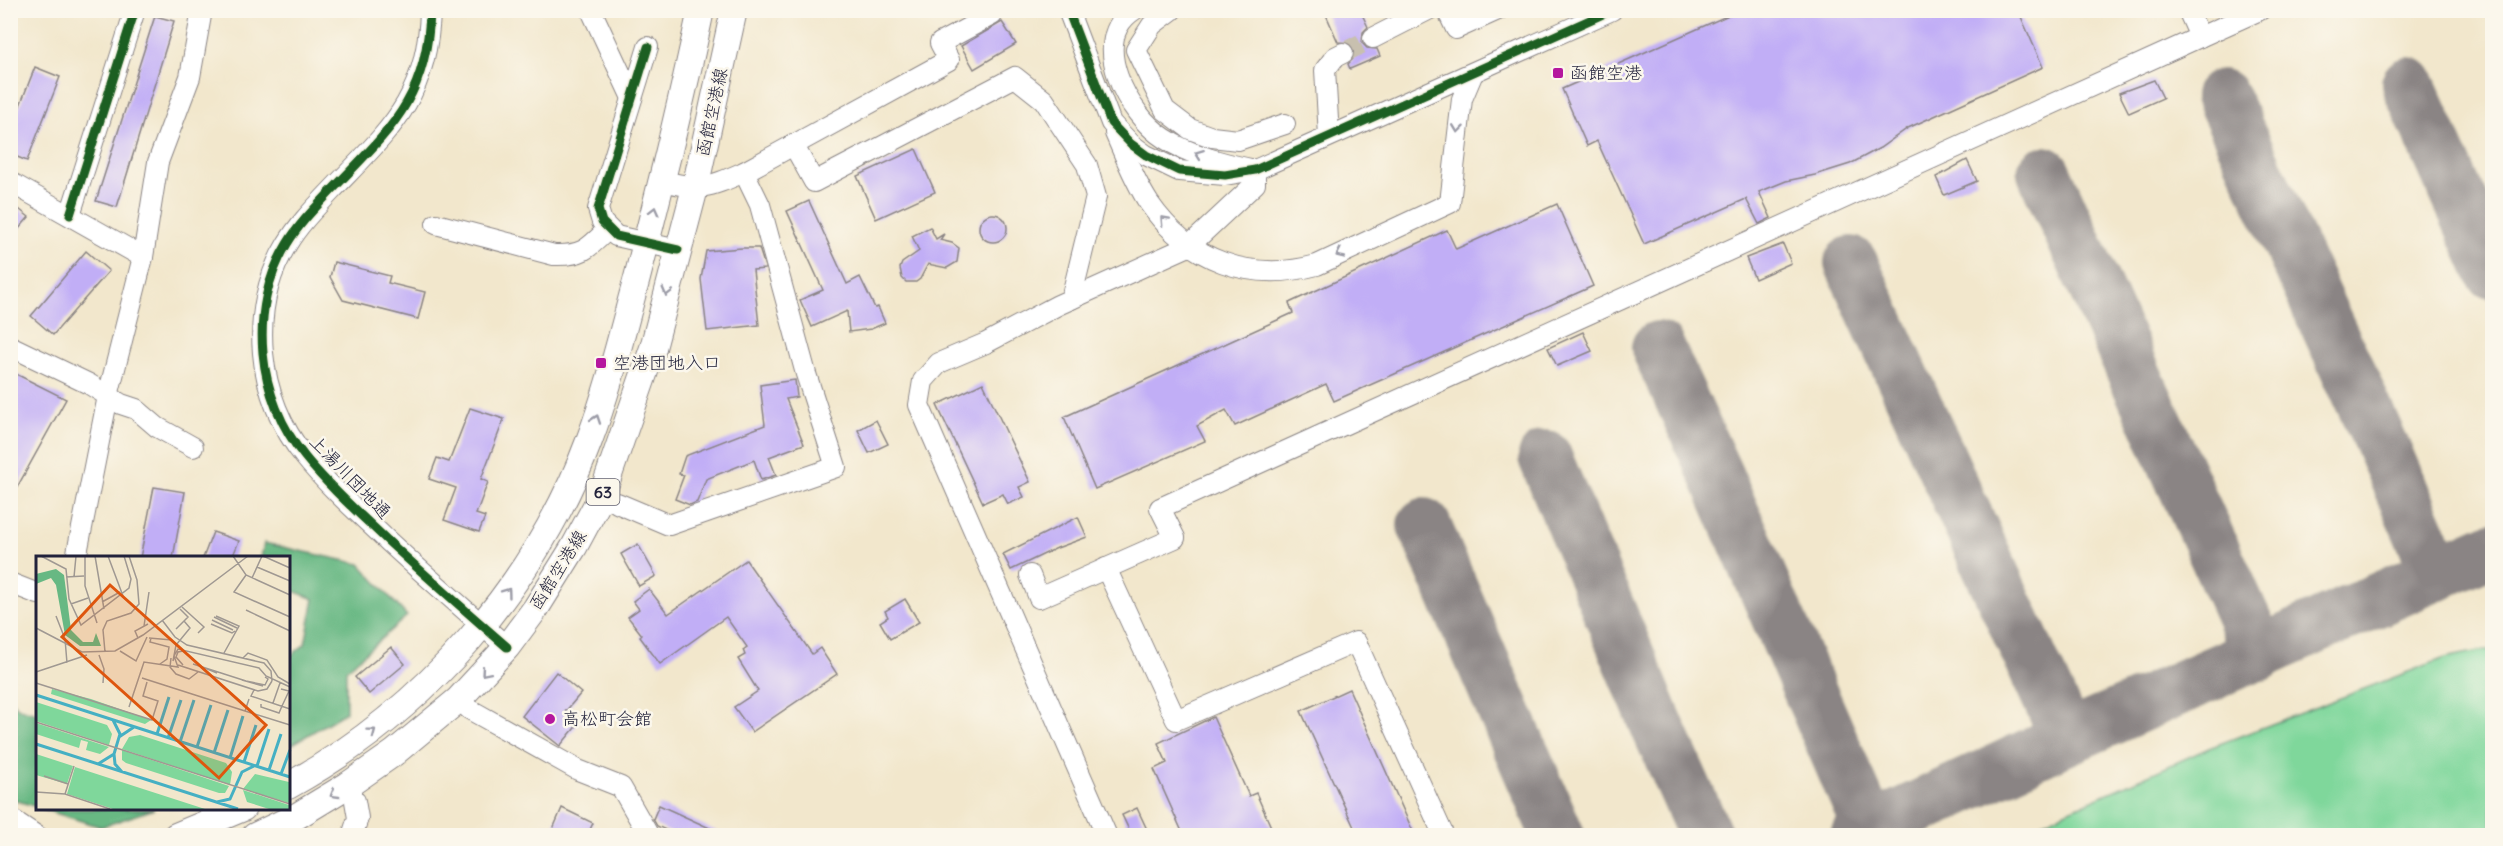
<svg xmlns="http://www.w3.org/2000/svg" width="2503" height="846" viewBox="0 0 2503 846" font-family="Delius,'Klee One',sans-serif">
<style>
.green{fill:#7fd79b;stroke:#507c6b;stroke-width:1.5}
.forest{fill:#67b883;stroke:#446d5f;stroke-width:1.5}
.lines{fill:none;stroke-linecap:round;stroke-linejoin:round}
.taxiway{stroke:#8a8484;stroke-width:54}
.building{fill:#c1aef6}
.minor-tunnel{stroke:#c8c0af;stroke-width:20;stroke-dasharray:20 10;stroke-linecap:butt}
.minor-casing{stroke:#8a8484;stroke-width:22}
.major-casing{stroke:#8a8484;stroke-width:28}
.minor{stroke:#fff;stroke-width:20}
.major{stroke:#fff;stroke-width:26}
.cycleway-casing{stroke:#fbf7ec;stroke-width:13}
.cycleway{stroke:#1b5e20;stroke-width:9}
.oneway{stroke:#9c9ca7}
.poi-dot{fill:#b5179e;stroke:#fbf7ec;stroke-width:2}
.labels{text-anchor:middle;stroke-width:5;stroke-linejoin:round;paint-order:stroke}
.shield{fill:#fbf7ec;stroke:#636270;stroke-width:1.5}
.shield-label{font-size:16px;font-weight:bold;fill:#22223b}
.poi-label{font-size:18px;fill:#22223b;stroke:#fbf7ec;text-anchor:start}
.street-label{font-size:18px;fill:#22223b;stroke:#fbf7ec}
.inset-river{fill:none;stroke:#45b0c3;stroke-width:3}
.inset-road{fill:none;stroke:#9f9892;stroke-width:1.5}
.view{fill:#de560e;fill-opacity:0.15;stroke:#de560e;stroke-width:3}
.inset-edge{fill:none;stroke:#22223b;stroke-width:3}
</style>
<rect width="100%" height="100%" fill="#fbf7ec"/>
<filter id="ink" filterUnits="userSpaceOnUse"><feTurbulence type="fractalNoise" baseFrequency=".0167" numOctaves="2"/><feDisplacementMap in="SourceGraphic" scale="12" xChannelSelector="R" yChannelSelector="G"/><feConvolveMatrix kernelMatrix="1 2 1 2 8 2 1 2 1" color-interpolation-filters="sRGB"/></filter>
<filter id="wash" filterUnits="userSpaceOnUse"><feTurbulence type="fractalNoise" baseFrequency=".008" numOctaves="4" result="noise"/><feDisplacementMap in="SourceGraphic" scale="24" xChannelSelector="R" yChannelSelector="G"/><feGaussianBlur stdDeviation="1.35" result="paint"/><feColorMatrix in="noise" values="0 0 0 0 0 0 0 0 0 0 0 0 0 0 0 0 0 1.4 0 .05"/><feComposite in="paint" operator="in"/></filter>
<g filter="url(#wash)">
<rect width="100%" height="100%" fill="#f2e7cc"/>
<path class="green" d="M2484,650H2492V835H2014L2209,748L2445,658Z"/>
<g class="forest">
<path d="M264,543L360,564L407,616L346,670V712L288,747V658L305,644L314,599L288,589V558H261Z"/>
<path d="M11,701L19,708L37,713V807L11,799Z"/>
<path d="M42,809H154L101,827Z"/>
</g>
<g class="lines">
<g class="taxiway">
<path d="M2408,84L2492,272"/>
<path d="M2222,96L2381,443L2438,574"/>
<path d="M2044,173L2260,654"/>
<path d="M1851,263L2067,738"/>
<path d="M1658,348L1717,477L1870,830"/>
<path d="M1545,457L1659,730L1706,836"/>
<path d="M1424,525L1558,836"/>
<path d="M1857,836L2067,738L2492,549"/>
</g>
</g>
<g id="blocks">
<g class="building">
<path d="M1324,10H1360L1368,27L1363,32L1362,43L1367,48L1377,49L1380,56L1350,69L1348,64L1353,59L1354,48L1349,43L1338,42Z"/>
<path d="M1740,10H2018L2043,67L1908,128L1880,148L1850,164L1815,175L1786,181L1759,192L1771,218L1759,224L1746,199L1644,244L1597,141L1587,146L1562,89Z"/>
<path d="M155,16L174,21L117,207L96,201Z"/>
<path d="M1002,22L1016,44L974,69L961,46Z"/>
<path d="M35,67L60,77L27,161L10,154V131Z"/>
<path d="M2154,80L2163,98L2129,113L2119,93Z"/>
<path d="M916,149L935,192L876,219L857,176Z"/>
<path d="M1967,160L1977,181L1944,195L1936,177Z"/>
<path d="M809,201L847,284L860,277L875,308L878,307L885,323L871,329L849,332L847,311L812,327L800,300L823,290L787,211Z"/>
<path d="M10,202L29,217L10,239Z"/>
<path d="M1557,204L1593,286L1334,401L1326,384L1235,426L1226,410L1197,426L1205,441L1095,489L1064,417L1293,313L1289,303L1447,230L1456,249Z"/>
<circle cx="993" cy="228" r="14"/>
<path d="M930,227L936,239L944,234L940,240L952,243L959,248L957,262L947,268L928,264L920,279L916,282H906L902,278L900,268L902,263L919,251L912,236Z"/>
<path d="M1783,244L1791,263L1755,279L1746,258Z"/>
<path d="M742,248H759L765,267V269L753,270L759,325L707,331L701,279L706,251Z"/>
<path d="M86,251L109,271L53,335L31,316Z"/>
<path d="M334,262L390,276L388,283L425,292L418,319L343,300L330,277Z"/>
<path d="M1583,332L1592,351L1557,366L1548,348Z"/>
<path d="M10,371L66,399L10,500Z"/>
<path d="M795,380L797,397L786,399L804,444L769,457L776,475L761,480L754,460L706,479L697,502L690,505L675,499L684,475L679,474L685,456L765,425L760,385Z"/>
<path d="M983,383L1030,482L1019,487L1024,497L1008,504L1003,494L983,503L937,405Z"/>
<path d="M470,408L504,419L481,479L488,482L476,514L485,517L479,532L444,520L456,488L429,479L437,458L449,462Z"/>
<path d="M876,420L888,444L869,453L858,430Z"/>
<path d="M154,487L185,492L173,558H140Z"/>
<path d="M1078,517L1087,537L1057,548L1011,570L1003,554Z"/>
<path d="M213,532L239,541L232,558H203Z"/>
<path d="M638,544L656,576L639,586L621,554Z"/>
<path d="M746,560L812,654L820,648L837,674L752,732L734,707L758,691L738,659L745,655L743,650L747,647L726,617L660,664L640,637L642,635L628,617L639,609L633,601L649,589L668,614Z"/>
<path d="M905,599L919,622L890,639L880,622L888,617L885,611Z"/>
<path d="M391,647L405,664L369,694L355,677Z"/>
<path d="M556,672L581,693L565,712L579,723L560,746L522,716Z"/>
<path d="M1349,689L1415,836H1358L1301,711Z"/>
<path d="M1213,717L1249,796L1256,793L1275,836H1184L1154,769L1167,763L1158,743Z"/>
<path d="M659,805L727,836H678L657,826L653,819Z"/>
<path d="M562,808L593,823L587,836H550Z"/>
<path d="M1137,808L1150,836H1132L1122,815Z"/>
</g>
</g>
</g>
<g filter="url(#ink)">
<use href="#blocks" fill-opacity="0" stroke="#8a8484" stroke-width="1.5"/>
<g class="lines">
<path class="minor-tunnel" d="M1343,53L1373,38"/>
<defs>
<g id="minor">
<path d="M430,10C428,100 388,131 331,191C315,208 299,224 287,244C247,309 257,399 305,457C330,488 360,514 388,541C427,577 467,612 507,647"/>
<path d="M591,10L632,98"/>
<path d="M1068,10L1111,123L1131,144L1146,155L1179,171L1225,175L1255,170L1612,10"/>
<path d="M1172,10L1152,25L1136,50L1165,110L1190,129L1212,137L1238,140L1285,124"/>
<path d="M1447,10L1456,29L1498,10"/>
<path d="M2188,10L2200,37L2260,10"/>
<path d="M1373,38L1428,10"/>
<path d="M648,47L598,209L602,222L616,236L678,250"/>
<path d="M1115,133C1125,156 1135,182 1149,203C1189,261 1250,283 1317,265L1450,203L1462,99L1473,73"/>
<path d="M1329,136L1325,70L1335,57L1343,53"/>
<path d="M793,144L814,182L1015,77L1044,100L1087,165L1096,197L1071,299"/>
<path d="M662,181C703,190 705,189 744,172L949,60L940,43L992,15L993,10"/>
<path d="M10,182L143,257"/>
<path d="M70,215L135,10"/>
<path d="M436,224L554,255C582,256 588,249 607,230"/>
<path d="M10,346L89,384L121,404L136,409L157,427L193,447"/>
<path d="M617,503L669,525L836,467L806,374L760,205L744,172"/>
<path d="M76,558L108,396L143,257L158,162L190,77L202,10"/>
<path d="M1106,568L1176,720L1356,642L1444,836"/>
<path d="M1030,575L1039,598L1175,538L1160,508L2200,37"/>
<path d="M10,583L38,594"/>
<path d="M469,709L578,770L621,787L649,836"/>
<path d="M10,818L37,836"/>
<path d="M352,836L358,818L355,801"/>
<path d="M1107,836L919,405L923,381L939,363L986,343L1058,305L1189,246L1255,184V170C1224,163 1191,156 1164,138C1128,115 1087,40 1134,10"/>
</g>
<g id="major">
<path d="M288,786C423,712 535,586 589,441C609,388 622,333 637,278C660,189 682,100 701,10"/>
<path d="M176,836L243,808"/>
<path d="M255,836L297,816L348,785L394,753L458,700L507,647L536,608L574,547L602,495L653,348L695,188L734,10"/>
</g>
</defs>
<use href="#minor" class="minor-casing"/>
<use href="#major" class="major-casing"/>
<use href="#minor" class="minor"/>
<use href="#major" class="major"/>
<defs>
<g id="cycleway">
<path d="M430,10C428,100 388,131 331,191C315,208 299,224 287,244C247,309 257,399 305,457C330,488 360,514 388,541C427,577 467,612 507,647"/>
<path d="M1068,10L1111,123L1131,144L1146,155L1179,171L1225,175L1255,170L1612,10"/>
<path d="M648,47L598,209L602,222L616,236L678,250"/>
<path d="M70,215L135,10"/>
</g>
</defs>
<use href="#cycleway" class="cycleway-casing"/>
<use href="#cycleway" class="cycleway"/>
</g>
<defs><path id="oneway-chevron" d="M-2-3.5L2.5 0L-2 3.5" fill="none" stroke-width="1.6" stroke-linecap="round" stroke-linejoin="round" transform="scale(1.5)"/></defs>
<g class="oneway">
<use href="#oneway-chevron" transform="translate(1458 129) rotate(97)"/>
<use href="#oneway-chevron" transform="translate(1199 154) rotate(-159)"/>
<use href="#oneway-chevron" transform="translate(654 211) rotate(-76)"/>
<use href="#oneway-chevron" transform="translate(1164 220) rotate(-133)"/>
<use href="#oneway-chevron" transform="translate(1340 254) rotate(155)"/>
<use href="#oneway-chevron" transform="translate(667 292) rotate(104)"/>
<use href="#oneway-chevron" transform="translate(596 419) rotate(-71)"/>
<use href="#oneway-chevron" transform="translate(507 592) rotate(-54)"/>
<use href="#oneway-chevron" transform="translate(485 672) rotate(131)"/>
<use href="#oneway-chevron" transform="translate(372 732) rotate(-37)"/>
<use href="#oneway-chevron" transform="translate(334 794) rotate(149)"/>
</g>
</g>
<g class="poi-dot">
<rect x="1552" y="67" width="12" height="12" rx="3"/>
<rect x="595" y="357" width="12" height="12" rx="3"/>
<circle cx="550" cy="719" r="6"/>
</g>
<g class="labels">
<rect class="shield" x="586.5" y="479" width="33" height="26" rx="4.5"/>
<g class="shield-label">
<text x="603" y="498">63</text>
</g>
<g class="poi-label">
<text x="1570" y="79">函館空港</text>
<text x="613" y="369">空港団地入口</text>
<text x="562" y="725">高松町会館</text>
</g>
<g class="street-label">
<text transform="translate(712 112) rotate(-78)" y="6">函館空港線</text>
<text transform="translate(350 477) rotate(46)" y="6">上湯川団地通</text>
<text transform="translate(558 570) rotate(-58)" y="6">函館空港線</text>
</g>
</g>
<g transform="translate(36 556)">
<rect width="254" height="254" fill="#f2e7cc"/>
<path d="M16,133L55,143L115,164L109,168L15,138ZM0,146L71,169L76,178L73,189L0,165ZM0,167L73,191L64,198L50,194L52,186L45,184L43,192L0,178ZM104,179L190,207L196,216L194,229L86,193L93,181ZM86,194L193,230L189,237H183L90,207L86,204ZM0,198L37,210L31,228L0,219ZM39,211L169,253H77L31,238ZM219,218L253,226V247L207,233ZM207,234L253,249V253H233L211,246Z" fill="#7fd79b"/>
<path d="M20,13L28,19L35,74L47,86H57L60,77L65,90H44L29,79L20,29L15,22L0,28V18Z" fill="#67b883"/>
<path class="inset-river" d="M0,139L254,221M121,178L133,141M83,181L98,171M132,182L145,144M144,186L158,144M0,188L202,253M161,191L175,149M178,197L192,154M78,198L79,208L86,216M194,202L207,160M208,206L220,169M62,208L78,198L84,178L77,164M221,210L233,173M233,214L245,178M245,218L254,194M181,246L194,243L206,216L218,210"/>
<path class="inset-road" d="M5,0L30,13L33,43L45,69L93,32L95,23L88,0M49,0V30L61,67M59,0L68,53M72,0L87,40M197,0L210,19L254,39M227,0L254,12M221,11L254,25M210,19L198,36L254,61M30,21L48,20M38,21L40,0M216,22L226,0M66,46L84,36M35,48L52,42M146,51L168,71L162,77M210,54L254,75M20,60L29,83L31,107M180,60L203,70L188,97M178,61L201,72M126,64L139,81L151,89L228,107L235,115L236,125M176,64L197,74M175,68L196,77L199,75M108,70L113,36M0,72L46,96L79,95L107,79L212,0M140,73L152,61L144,53M102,82L99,75L112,68M113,82L136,84M115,82L114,86L133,91L131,103L124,108M84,95L100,105L111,81M69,96L67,74L71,65L95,57L103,48L101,24L93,0M63,99L68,113L67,127M135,102L134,111L140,118L153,123L162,116M207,102L212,97L231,104L242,121L254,128M137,105L140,89L154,72L148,65M157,108L210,125M142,109L222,135L231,133L236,125M147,109L140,101L142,96L147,95M164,110L181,117M0,116L51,99M106,122L209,155M206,124L227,130M210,125L229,129L232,123L229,121M0,127L116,164L122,145L107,140L111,126M245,133L253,135L246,150M218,134L215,140L254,153M213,143L209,155L254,169M237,147L244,127M225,148V151L243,157L246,150M93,151L108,106L142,111L138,100L142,93L223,112L230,120L254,131M0,166L254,248M8,220L32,228M0,236L29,238L74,253M29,238L38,210"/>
<path class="view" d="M74,29L230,169L183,222L26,81Z"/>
<rect width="254" height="254" class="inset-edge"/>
</g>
<rect width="2503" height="846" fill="none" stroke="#fbf7ec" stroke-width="36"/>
</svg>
